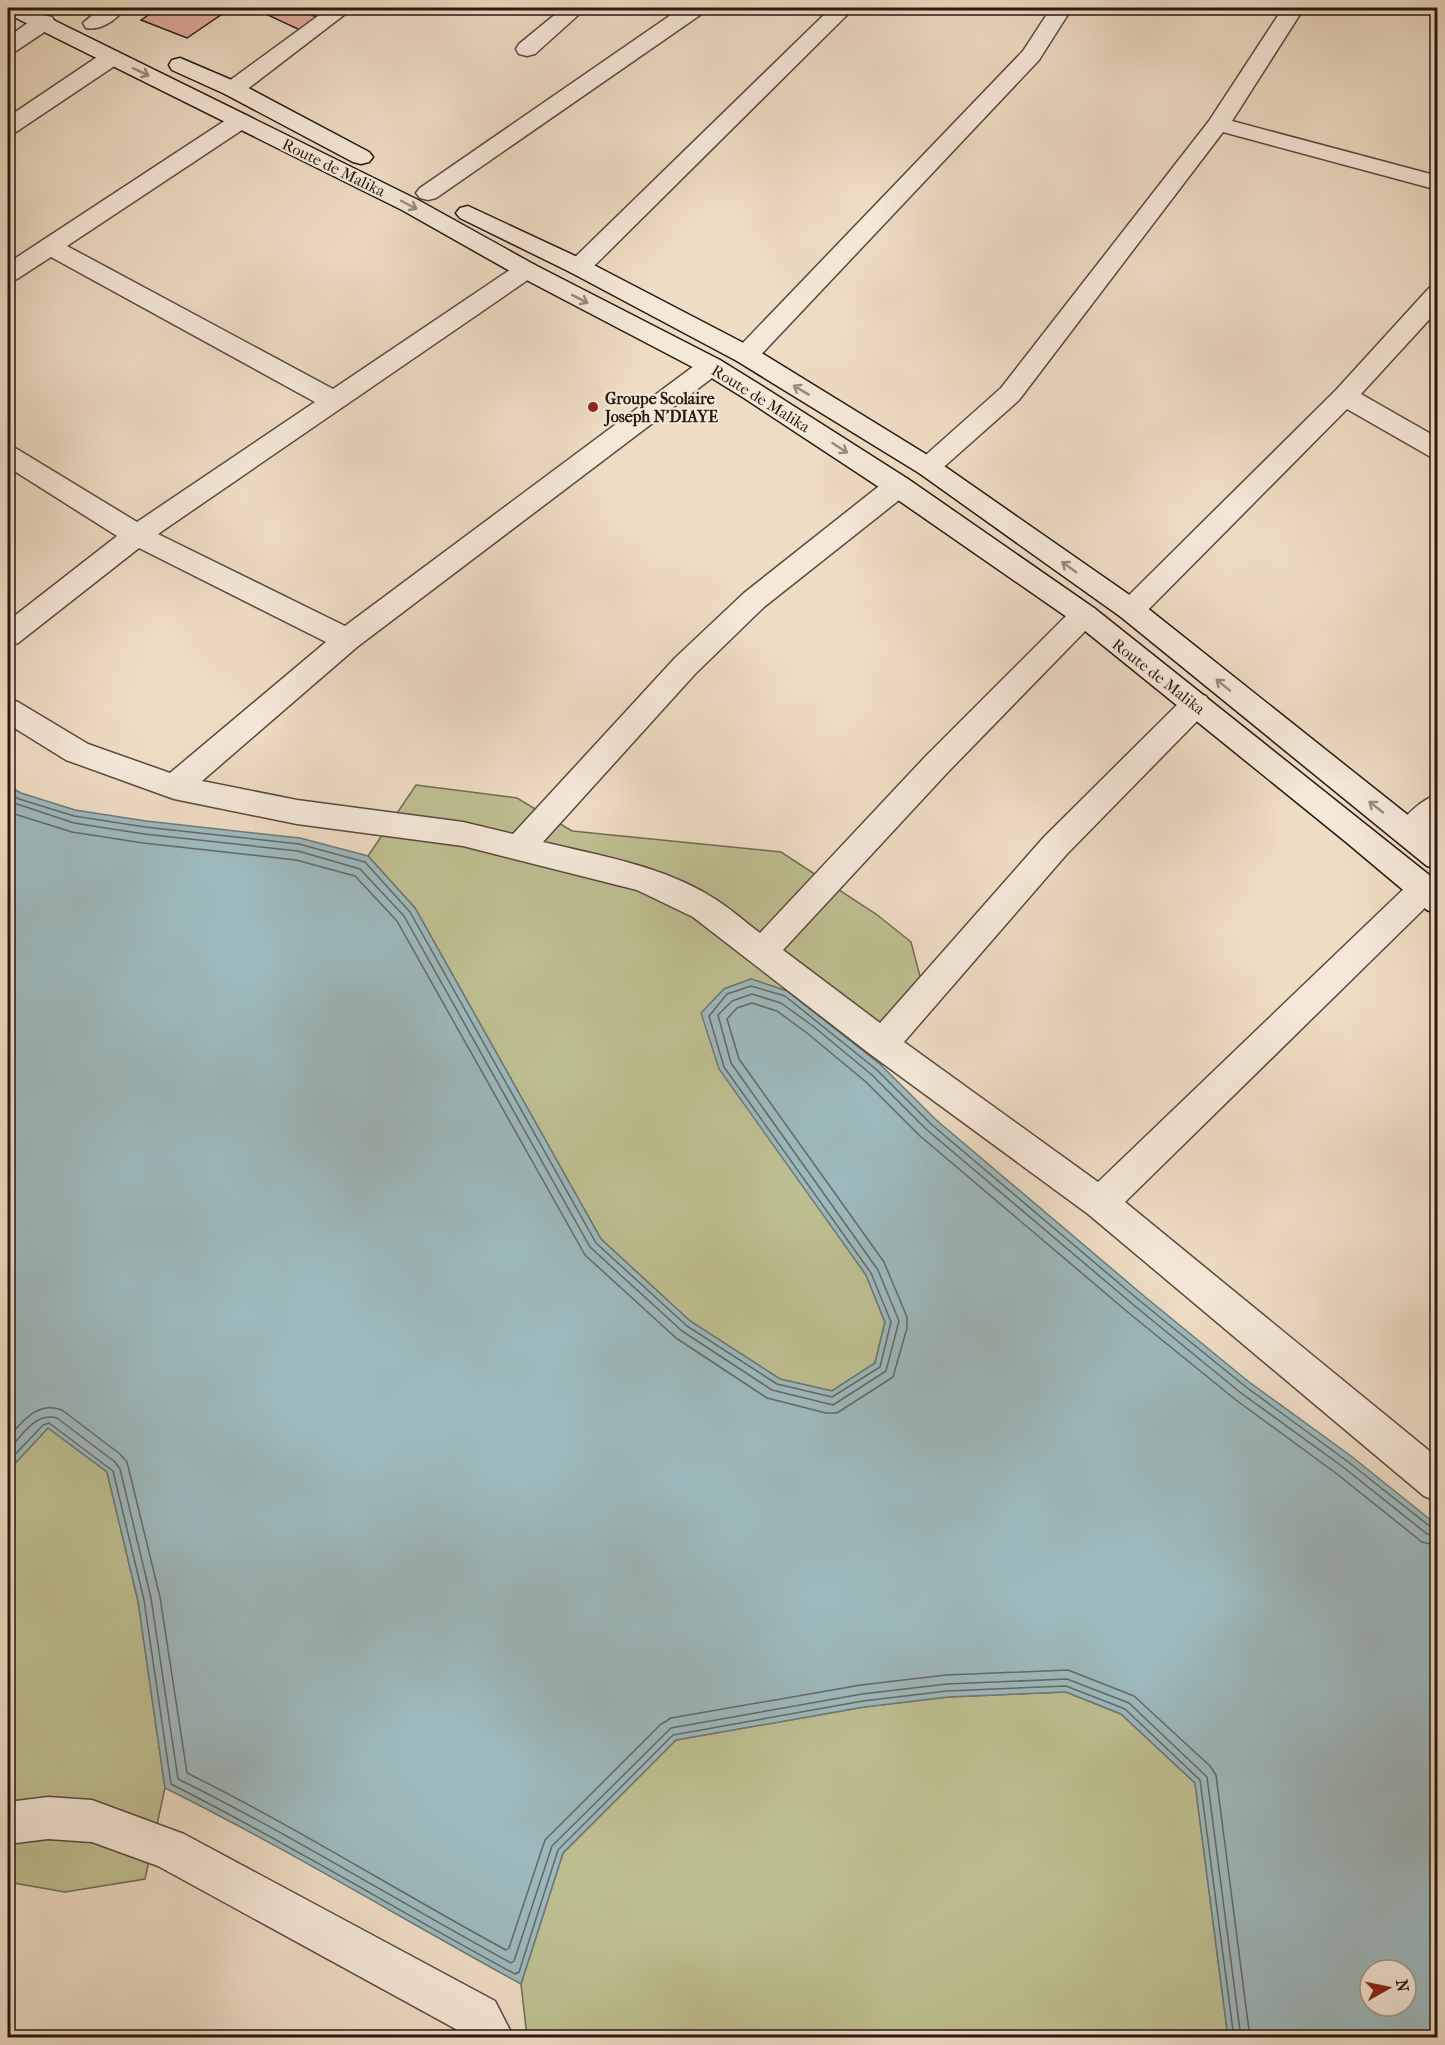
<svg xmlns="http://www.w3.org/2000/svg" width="1445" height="2045" viewBox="0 0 1445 2045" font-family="'IM FELL French Canon',serif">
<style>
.green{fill:#bebf91;stroke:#726c50;stroke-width:1.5}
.water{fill:#9db9bd;stroke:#6d7978;stroke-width:1.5;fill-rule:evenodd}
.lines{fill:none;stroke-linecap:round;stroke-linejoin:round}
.shore{stroke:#626966;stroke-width:1.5}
.building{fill:#e3ac9e;stroke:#261910;stroke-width:1.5}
.street-casing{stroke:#584a3d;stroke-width:3}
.secondary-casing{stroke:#261910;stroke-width:3}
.street{fill:#f4e8d9;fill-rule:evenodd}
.secondary{fill:#f4e8d9;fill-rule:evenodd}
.oneway{stroke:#978b7f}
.poi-dot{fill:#8f2418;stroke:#f4e8d9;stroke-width:2}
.labels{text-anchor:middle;stroke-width:4.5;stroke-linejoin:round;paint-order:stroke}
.far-street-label{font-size:16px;fill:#261910;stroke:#f4e8d9}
.far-poi-label{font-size:16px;font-weight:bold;fill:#261910;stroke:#f4e8d9;text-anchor:start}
</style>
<rect width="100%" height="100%" fill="#eedcc4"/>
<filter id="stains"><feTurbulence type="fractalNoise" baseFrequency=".00333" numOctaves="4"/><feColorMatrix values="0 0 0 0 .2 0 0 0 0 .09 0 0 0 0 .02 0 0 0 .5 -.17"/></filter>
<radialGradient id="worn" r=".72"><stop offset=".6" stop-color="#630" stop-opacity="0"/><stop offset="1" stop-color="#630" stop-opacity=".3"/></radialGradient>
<g class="green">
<path d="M416,785L517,798L572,831L781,852L876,914L911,942L928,1007L881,1065L787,991L751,979L724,989L831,1224L866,1275L885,1322L875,1363L832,1391L780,1379L690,1321L601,1239L415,908L368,856Z"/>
<path d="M48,1428L107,1472L138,1601L165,1788L145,1879L65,1892L8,1882V1471Z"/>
<path d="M1066,1692L1121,1714L1195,1783L1228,2037H527L521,1984L563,1853L676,1740L864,1707L948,1697Z"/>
</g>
<path class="water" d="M8,786L21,793L75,810L146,821L300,838L368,856L415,908L601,1239L690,1321L780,1379L832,1391L875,1363L885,1322L866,1275L719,1069L701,1013L724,989L751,979L787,991L881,1065L935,1119L1144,1296L1249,1382L1351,1456L1437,1525V2037H1228L1195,1783L1121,1714L1066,1692L948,1697L864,1707L676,1740L563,1853L521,1984C402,1919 286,1848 165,1788L138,1601L107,1472L48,1428L8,1471ZM1370,1970H1406V2006H1370Z"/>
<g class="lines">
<g class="shore">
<path d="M8,793L19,799L74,816L145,827L299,844L365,862L410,912L596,1243L687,1326L777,1384L832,1397L880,1367L891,1322L871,1273L724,1067L709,1016L727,994L751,986L785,996L877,1070L931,1124L1140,1301L1246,1387L1347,1461L1432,1528L1438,1530"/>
<path d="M8,801L74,823L144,834L298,851L360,869L404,916L590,1247L682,1331L772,1390L833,1405L886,1371L899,1321L878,1270L731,1063L718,1015L732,1001L752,994L781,1003L813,1026L872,1075L926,1129L1136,1307L1241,1393L1343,1467L1427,1534L1438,1537"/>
<path d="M8,812L72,832L143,843L296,860L355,876L397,921L585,1255L676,1338L767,1398L826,1413H837L893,1377L907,1328V1317L884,1262L739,1059L727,1019L737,1008L752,1003L777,1011L807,1033L866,1082L920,1136L1130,1314L1236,1400L1337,1474L1422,1542L1438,1546"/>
<path d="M8,1438C23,1421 37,1401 62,1410L120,1454L127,1462L160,1597L187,1773C296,1827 399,1892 506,1950L509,1948L545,1840L660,1725L671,1718L861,1685L946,1675L1068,1670L1134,1696L1210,1766L1216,1775L1250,2038"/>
<path d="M8,1451C21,1436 35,1412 57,1418L115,1462L120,1469L151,1598L178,1779C292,1835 399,1902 511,1963L514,1961L552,1846L671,1728L862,1694L947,1684L1067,1679L1129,1703L1207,1777L1241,2038"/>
<path d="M8,1462L43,1425L49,1423L113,1471L144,1600L171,1784C288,1843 400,1912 515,1974L519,1972L558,1850L673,1735L863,1701L947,1691L1066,1686L1125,1709L1200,1780L1234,2038"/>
</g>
</g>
<g class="building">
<path d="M159,8H231L187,38L141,20Z"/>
<path d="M253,8H296L321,19L302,31Z"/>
</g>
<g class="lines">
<defs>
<g id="street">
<path d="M101,8H125C116,20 101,31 86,28L83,23Z"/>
<path d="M329,8H353L241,94L233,96L225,94L222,89L225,84Z"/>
<path d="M563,8H586L535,54L527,56L519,54L516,49L519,44Z"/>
<path d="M681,8H706L703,13L436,198L428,200L420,198L416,193L420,188Z"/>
<path d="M831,8H854L588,272L579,275L570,272L567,267L570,262Z"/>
<path d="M1051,8H1072L1039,60L755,361L746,363L737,361L733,355L737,349L1023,51Z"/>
<path d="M1283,8H1304L1232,121L1438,176V190L1223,132L1019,400L937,473L928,476L919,473L915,467L919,461L1001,388L1209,121Z"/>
<path d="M44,15L52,17L55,22L52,27L16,51L8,52V37L36,17Z"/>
<path d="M111,51L119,53L122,58L119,63L16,132L8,134V117L103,53Z"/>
<path d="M240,114L248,116L251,121L248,126L67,246L333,389L517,265L526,262L535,265L538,270L535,275L158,534L345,626L702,360L711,358L720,360L724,366L720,372L357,647L202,781L297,800L463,822L513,834L675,658L744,593L888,479L898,477L908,479L911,486L908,493L764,607L695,674L543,842C601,856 664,866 715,899C731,909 745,922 760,933L925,757L1074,608L1084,605L1094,608L1098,615L1094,622L947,773L783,950L880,1023L1044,837L1186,696L1196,693L1206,696L1211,704L1206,712L1066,855L904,1042L1098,1182L1412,881L1423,877L1434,881L1438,888L1434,899L1125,1202L1438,1458V1502L1424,1496L1088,1214L870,1054L693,917L637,890L463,846L297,824L174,799L66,760L8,724V699L18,702L88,744L170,773L326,642L139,548L18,643L8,646V621L117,536L8,467V446L17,449L137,522L315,402L51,257L17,279L8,282V263L232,116Z"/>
<path d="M1438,286V310L1361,394L1438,438V459L1429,456L1347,409L1141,617L1131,620L1121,617L1117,610L1121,603L1336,390L1429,288Z"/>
<path d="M1438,794V825C1424,837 1417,848 1398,842L1394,833C1402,817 1421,800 1438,794Z"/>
<path d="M48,1797L92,1800L184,1834L495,2001L514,2038H466L463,2033L158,1866L92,1842L48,1839L8,1844V1802Z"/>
</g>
<g id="secondary">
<path d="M8,8H29L418,200L535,265L720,360L762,386L908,479L1094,608L1438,882V914L1427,910L1346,842L1074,622L888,493L744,398L702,372L517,275L402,210L8,14Z"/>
<path d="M180,58L241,84L369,152L373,157L369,162L361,164L353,162L225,94L172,70L169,65L172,60Z"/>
<path d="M468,206L588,262L755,349L937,461L1141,603L1438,839V869L1427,866L1121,617L919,473L737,361L570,272L460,218L456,213L460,208Z"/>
</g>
</defs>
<use href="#street" class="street-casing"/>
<use href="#secondary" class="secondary-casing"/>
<use href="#street" class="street"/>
<use href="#secondary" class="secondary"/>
</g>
<defs><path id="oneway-shaft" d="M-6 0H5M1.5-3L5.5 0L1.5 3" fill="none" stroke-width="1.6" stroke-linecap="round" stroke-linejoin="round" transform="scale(1.5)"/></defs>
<g class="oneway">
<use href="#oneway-shaft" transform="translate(141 72) rotate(25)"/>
<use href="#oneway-shaft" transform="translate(409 205) rotate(28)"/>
<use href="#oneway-shaft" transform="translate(580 299) rotate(27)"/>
<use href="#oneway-shaft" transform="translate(801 390) rotate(-149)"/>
<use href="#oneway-shaft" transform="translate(840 448) rotate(33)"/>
<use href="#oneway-shaft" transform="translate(1069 567) rotate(-144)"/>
<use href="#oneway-shaft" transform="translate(1223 685) rotate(-141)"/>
<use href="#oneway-shaft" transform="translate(1376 807) rotate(-142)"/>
</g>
<circle class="poi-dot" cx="593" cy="407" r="6"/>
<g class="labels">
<g class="far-street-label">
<text transform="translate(334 167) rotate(26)" y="6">Route de Malika</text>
<text transform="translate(761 398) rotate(32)" y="6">Route de Malika</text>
<text transform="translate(1159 676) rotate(38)" y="6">Route de Malika</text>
</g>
<g class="far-poi-label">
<text x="605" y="404">Groupe Scolaire<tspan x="605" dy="18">Joseph N'DIAYE</tspan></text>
</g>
</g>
<rect width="1445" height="2045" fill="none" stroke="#eedcc4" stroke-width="30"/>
<rect x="9" y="9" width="1427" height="2027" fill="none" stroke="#261910" stroke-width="3"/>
<rect x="15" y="15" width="1415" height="2015" fill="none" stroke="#261910" stroke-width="1.5"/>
<g transform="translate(1388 1988) rotate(81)"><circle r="28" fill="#f4e8d9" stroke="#a29589" stroke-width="1.5"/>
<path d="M0-4.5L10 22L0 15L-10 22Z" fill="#8f2418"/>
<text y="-9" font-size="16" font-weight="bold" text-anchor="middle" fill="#261910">N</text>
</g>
<rect width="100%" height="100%" filter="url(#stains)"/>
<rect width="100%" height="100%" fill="url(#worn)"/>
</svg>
